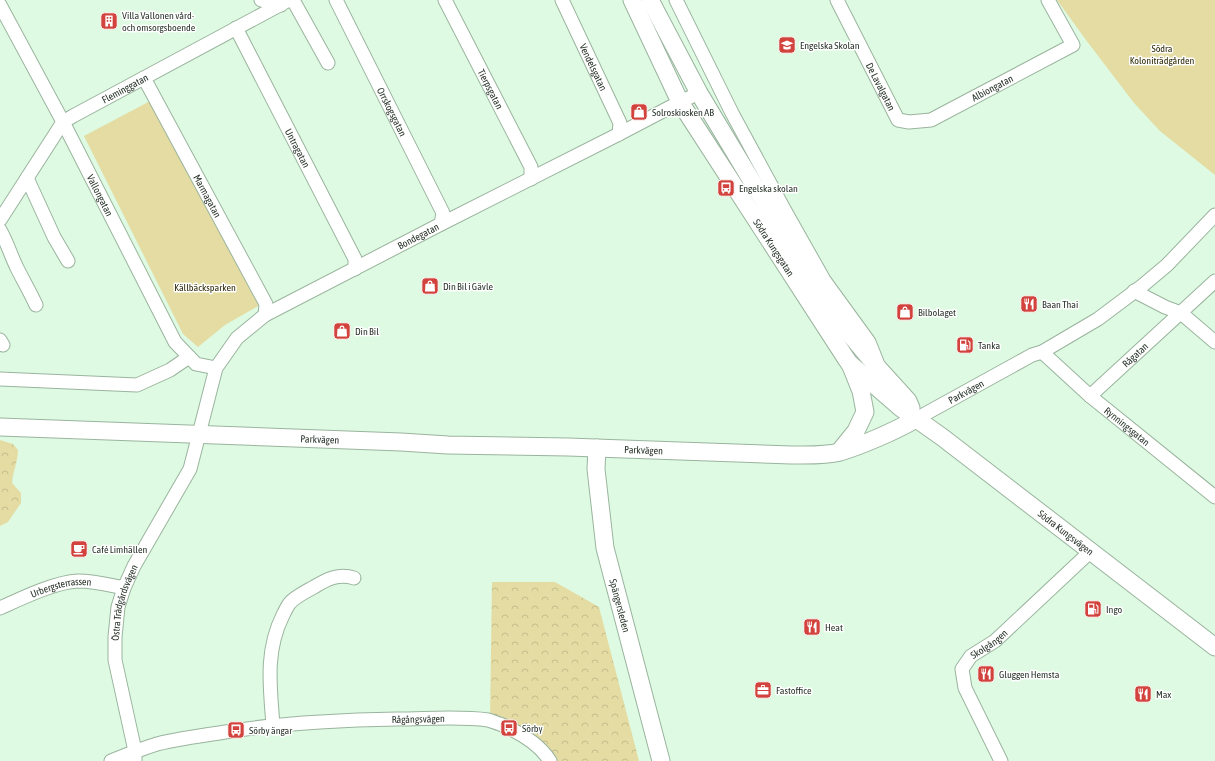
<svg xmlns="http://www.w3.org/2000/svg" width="1215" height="761" viewBox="0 0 1215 761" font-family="'Asap Condensed',sans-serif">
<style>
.green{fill:#e4dca3}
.forest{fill:url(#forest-crowns)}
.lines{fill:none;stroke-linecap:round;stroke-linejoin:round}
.minor-casing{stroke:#9ab49e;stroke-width:15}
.major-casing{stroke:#9ab49e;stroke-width:19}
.minor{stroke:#fff;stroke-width:13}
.major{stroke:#fff;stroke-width:17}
.labels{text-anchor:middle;stroke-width:3;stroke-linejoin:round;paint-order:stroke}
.poi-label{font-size:10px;fill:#2a352c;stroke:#fff;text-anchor:start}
.park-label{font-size:10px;fill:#2f2a08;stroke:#fff}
.street-label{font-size:10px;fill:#2a352c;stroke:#fff}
</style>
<defs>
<pattern id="forest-crowns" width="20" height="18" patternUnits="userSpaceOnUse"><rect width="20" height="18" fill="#e4dca3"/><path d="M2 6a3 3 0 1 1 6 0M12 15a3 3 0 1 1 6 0" fill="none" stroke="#c4bd8c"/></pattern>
</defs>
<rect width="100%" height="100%" fill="#defae2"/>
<g class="green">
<path d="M1057,0H1215V175L1160,131L1134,103L1086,40Z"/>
<path d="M152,100L260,305L225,325L198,347L183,334L84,136Z"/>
</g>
<g class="forest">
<path d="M0,440L13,444L18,450C18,461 13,471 12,483L21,493V503L8,522L0,526Z"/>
<path d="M492,582H555L599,607L639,761H550L490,720Z"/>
</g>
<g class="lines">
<defs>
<g id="minor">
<path d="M261,0L281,5"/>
<path d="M293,0L328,63"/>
<path id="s1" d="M336,0L443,213L441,224"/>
<path id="s2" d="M445,0L531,167V179"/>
<path id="s3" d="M562,0L620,123L619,134"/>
<path d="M676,0L732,113L784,209L824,280L869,342L877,362"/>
<path id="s4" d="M837,0L898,120L909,122L931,120L1073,45L1048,0"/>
<path id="s5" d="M0,5L63,122L175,342L196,364L216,368"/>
<path id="s6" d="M236,28L355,259V269"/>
<path id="s7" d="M144,78L266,304L265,315"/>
<path d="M27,178L54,237L68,261"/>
<path id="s8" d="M0,220L63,122L73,116L289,0"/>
<path d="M0,230C7,242 11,256 17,268C23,280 30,292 36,305"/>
<path d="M1134,291L1165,307L1181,313L1215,342"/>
<path d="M0,340L3,345"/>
<path id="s9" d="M1042,352L1090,396L1215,497"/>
<path d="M0,379L137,385L170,370L189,357"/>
<path id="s10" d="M1090,396L1215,281"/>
<path id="s11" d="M916,419L1032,355L1042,352L1098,319L1142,286L1167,265L1215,215"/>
<path id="s12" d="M0,608C22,598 55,582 78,581C94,581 109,585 124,588"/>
<path d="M273,725C270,686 265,651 283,615C285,611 287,607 289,604C294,597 307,591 314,587C327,579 339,573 354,578"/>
<path id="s13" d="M111,761C126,755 141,749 157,744C177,739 198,736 219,733C278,723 338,720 397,719C426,719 460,716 488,720C492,721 496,723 500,724C519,732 539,743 550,761"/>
<path id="s14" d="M135,761V751L115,660V637L118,607L124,588L134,566L190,469L216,368L237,338L265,315L441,224L619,134L680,102L699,93"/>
<path id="s15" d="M1001,761L965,688L962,669L971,656L995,641L1091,551"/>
</g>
<g id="major">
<path id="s16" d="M632,0L680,102L845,357L849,363L901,408L942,437L1215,647"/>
<path d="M650,0L699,93L828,308L879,369L908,401L911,408"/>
<path id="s17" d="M0,427L401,442L448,445L568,447L791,455C807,455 824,456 840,452C863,445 895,431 916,419"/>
<path id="s18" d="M597,448L596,469L605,548L661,761"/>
<path d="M839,452L856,431L865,412L861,391L851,366"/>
</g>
</defs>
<use href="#minor" class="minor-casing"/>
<use href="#major" class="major-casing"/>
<use href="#minor" class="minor"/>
<use href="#major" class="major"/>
</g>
<defs>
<symbol id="building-square" viewBox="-11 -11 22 22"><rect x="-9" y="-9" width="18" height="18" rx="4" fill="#d1433c" stroke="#fff"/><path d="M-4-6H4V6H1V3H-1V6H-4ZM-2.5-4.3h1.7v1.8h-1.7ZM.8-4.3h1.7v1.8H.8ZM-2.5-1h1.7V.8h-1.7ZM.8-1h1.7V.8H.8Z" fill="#fff"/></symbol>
<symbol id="school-square" viewBox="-11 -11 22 22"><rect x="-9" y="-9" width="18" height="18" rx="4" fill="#d1433c" stroke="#fff"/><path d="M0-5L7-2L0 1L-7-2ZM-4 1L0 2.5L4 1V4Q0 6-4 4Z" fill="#fff"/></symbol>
<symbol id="shop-square" viewBox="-11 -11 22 22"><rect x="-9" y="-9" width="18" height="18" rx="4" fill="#d1433c" stroke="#fff"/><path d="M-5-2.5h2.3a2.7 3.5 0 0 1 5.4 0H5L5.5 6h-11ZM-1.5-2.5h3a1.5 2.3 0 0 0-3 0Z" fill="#fff"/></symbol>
<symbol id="bus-square" viewBox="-11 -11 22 22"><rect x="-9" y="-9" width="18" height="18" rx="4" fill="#d1433c" stroke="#fff"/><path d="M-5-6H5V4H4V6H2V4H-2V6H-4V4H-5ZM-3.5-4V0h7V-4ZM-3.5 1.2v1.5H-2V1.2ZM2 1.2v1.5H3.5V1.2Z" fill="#fff"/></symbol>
<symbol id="restaurant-square" viewBox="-11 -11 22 22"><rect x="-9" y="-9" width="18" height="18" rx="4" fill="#d1433c" stroke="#fff"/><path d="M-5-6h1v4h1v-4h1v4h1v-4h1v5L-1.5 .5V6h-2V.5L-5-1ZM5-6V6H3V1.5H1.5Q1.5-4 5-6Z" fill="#fff"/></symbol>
<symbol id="fuel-square" viewBox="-11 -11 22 22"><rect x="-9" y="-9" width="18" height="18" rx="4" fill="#d1433c" stroke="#fff"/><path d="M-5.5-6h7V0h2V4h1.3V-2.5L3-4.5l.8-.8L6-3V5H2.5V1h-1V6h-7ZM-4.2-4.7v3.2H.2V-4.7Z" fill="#fff"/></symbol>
<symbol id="cafe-square" viewBox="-11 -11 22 22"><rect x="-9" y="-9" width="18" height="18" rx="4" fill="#d1433c" stroke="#fff"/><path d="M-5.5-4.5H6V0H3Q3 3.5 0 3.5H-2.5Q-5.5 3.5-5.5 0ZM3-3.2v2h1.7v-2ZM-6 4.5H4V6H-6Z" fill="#fff"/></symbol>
<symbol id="office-square" viewBox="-11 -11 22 22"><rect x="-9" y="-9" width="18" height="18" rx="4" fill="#d1433c" stroke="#fff"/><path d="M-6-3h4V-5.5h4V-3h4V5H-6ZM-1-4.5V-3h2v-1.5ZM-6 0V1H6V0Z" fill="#fff"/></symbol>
</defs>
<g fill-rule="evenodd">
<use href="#building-square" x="99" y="11" width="20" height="20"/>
<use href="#school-square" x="777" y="35" width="20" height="20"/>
<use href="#shop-square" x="629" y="102" width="20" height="20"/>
<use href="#bus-square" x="716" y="178" width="20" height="20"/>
<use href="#shop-square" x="420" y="276" width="20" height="20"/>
<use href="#restaurant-square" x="1019" y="294" width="20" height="20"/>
<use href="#shop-square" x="895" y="302" width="20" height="20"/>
<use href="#shop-square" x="332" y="321" width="20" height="20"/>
<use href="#fuel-square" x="955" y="335" width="20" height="20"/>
<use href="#cafe-square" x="69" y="539" width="20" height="20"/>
<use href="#fuel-square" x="1083" y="599" width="20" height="20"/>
<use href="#restaurant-square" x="802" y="617" width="20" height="20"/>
<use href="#restaurant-square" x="976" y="664" width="20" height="20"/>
<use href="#office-square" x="753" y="680" width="20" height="20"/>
<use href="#restaurant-square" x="1133" y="684" width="20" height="20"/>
<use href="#bus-square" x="499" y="718" width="20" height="20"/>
<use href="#bus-square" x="226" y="720" width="20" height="20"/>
</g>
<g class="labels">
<g class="poi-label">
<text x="122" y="19">Villa Vallonen vård-<tspan x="122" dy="12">och omsorgsboende</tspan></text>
<text x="800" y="49">Engelska Skolan</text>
<text x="652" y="116">Solroskiosken AB</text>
<text x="739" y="192">Engelska skolan</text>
<text x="443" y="290">Din Bil i Gävle</text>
<text x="1042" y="308">Baan Thai</text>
<text x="918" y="316">Bilbolaget</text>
<text x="355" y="335">Din Bil</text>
<text x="978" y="349">Tanka</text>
<text x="92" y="553">Café Limhällen</text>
<text x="1106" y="613">Ingo</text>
<text x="825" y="631">Heat</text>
<text x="999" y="678">Gluggen Hemsta</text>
<text x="776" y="694">Fastoffice</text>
<text x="1156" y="698">Max</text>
<text x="522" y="732">Sörby</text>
<text x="249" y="734">Sörby ängar</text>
</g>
<g class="park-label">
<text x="1162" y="52">Södra<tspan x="1162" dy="12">Koloniträdgården</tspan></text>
<text x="205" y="291">Källbäcksparken</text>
</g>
<g class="street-label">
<text dy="4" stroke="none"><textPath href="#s3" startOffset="74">Vendelsgatan</textPath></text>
<text dy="4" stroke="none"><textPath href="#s4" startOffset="97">De Lavalgatan</textPath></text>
<text dy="4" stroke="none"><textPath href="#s4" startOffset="237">Albiongatan</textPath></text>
<text dy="4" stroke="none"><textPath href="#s8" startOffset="187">Fleminggatan</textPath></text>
<text dy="4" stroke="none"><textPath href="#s2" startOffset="100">Tierpsgatan</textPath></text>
<text dy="4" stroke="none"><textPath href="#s1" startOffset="125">Orrskogsgatan</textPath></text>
<text dy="4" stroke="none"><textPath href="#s6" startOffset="135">Untragatan</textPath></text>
<text dy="4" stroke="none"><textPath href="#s5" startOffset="215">Vallongatan</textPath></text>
<text dy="4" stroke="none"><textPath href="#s7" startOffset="134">Marmagatan</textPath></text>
<text dy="4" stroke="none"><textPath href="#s14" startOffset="662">Bondegatan</textPath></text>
<text dy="4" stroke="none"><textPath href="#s16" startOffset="286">Södra Kungsgatan</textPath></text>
<text dy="4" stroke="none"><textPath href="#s10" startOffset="61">Rågatan</textPath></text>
<text dy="4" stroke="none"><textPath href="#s11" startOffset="57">Parkvägen</textPath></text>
<text dy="4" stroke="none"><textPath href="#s9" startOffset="113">Rynningsgatan</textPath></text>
<text dy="4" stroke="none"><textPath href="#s17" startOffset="320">Parkvägen</textPath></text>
<text dy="4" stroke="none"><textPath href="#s17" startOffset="644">Parkvägen</textPath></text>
<text dy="4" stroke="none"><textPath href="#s16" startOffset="699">Södra Kungsvägen</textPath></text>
<text dy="4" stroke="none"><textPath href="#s12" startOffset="65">Urbergsterrassen</textPath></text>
<text dy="4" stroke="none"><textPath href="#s14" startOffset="162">Östra Trädgårdsvägen</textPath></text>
<text dy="4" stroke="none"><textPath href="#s18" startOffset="160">Spängersleden</textPath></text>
<text dy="4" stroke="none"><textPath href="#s15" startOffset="138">Skolgången</textPath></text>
<text dy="4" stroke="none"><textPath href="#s13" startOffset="312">Rågångsvägen</textPath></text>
</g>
</g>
</svg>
